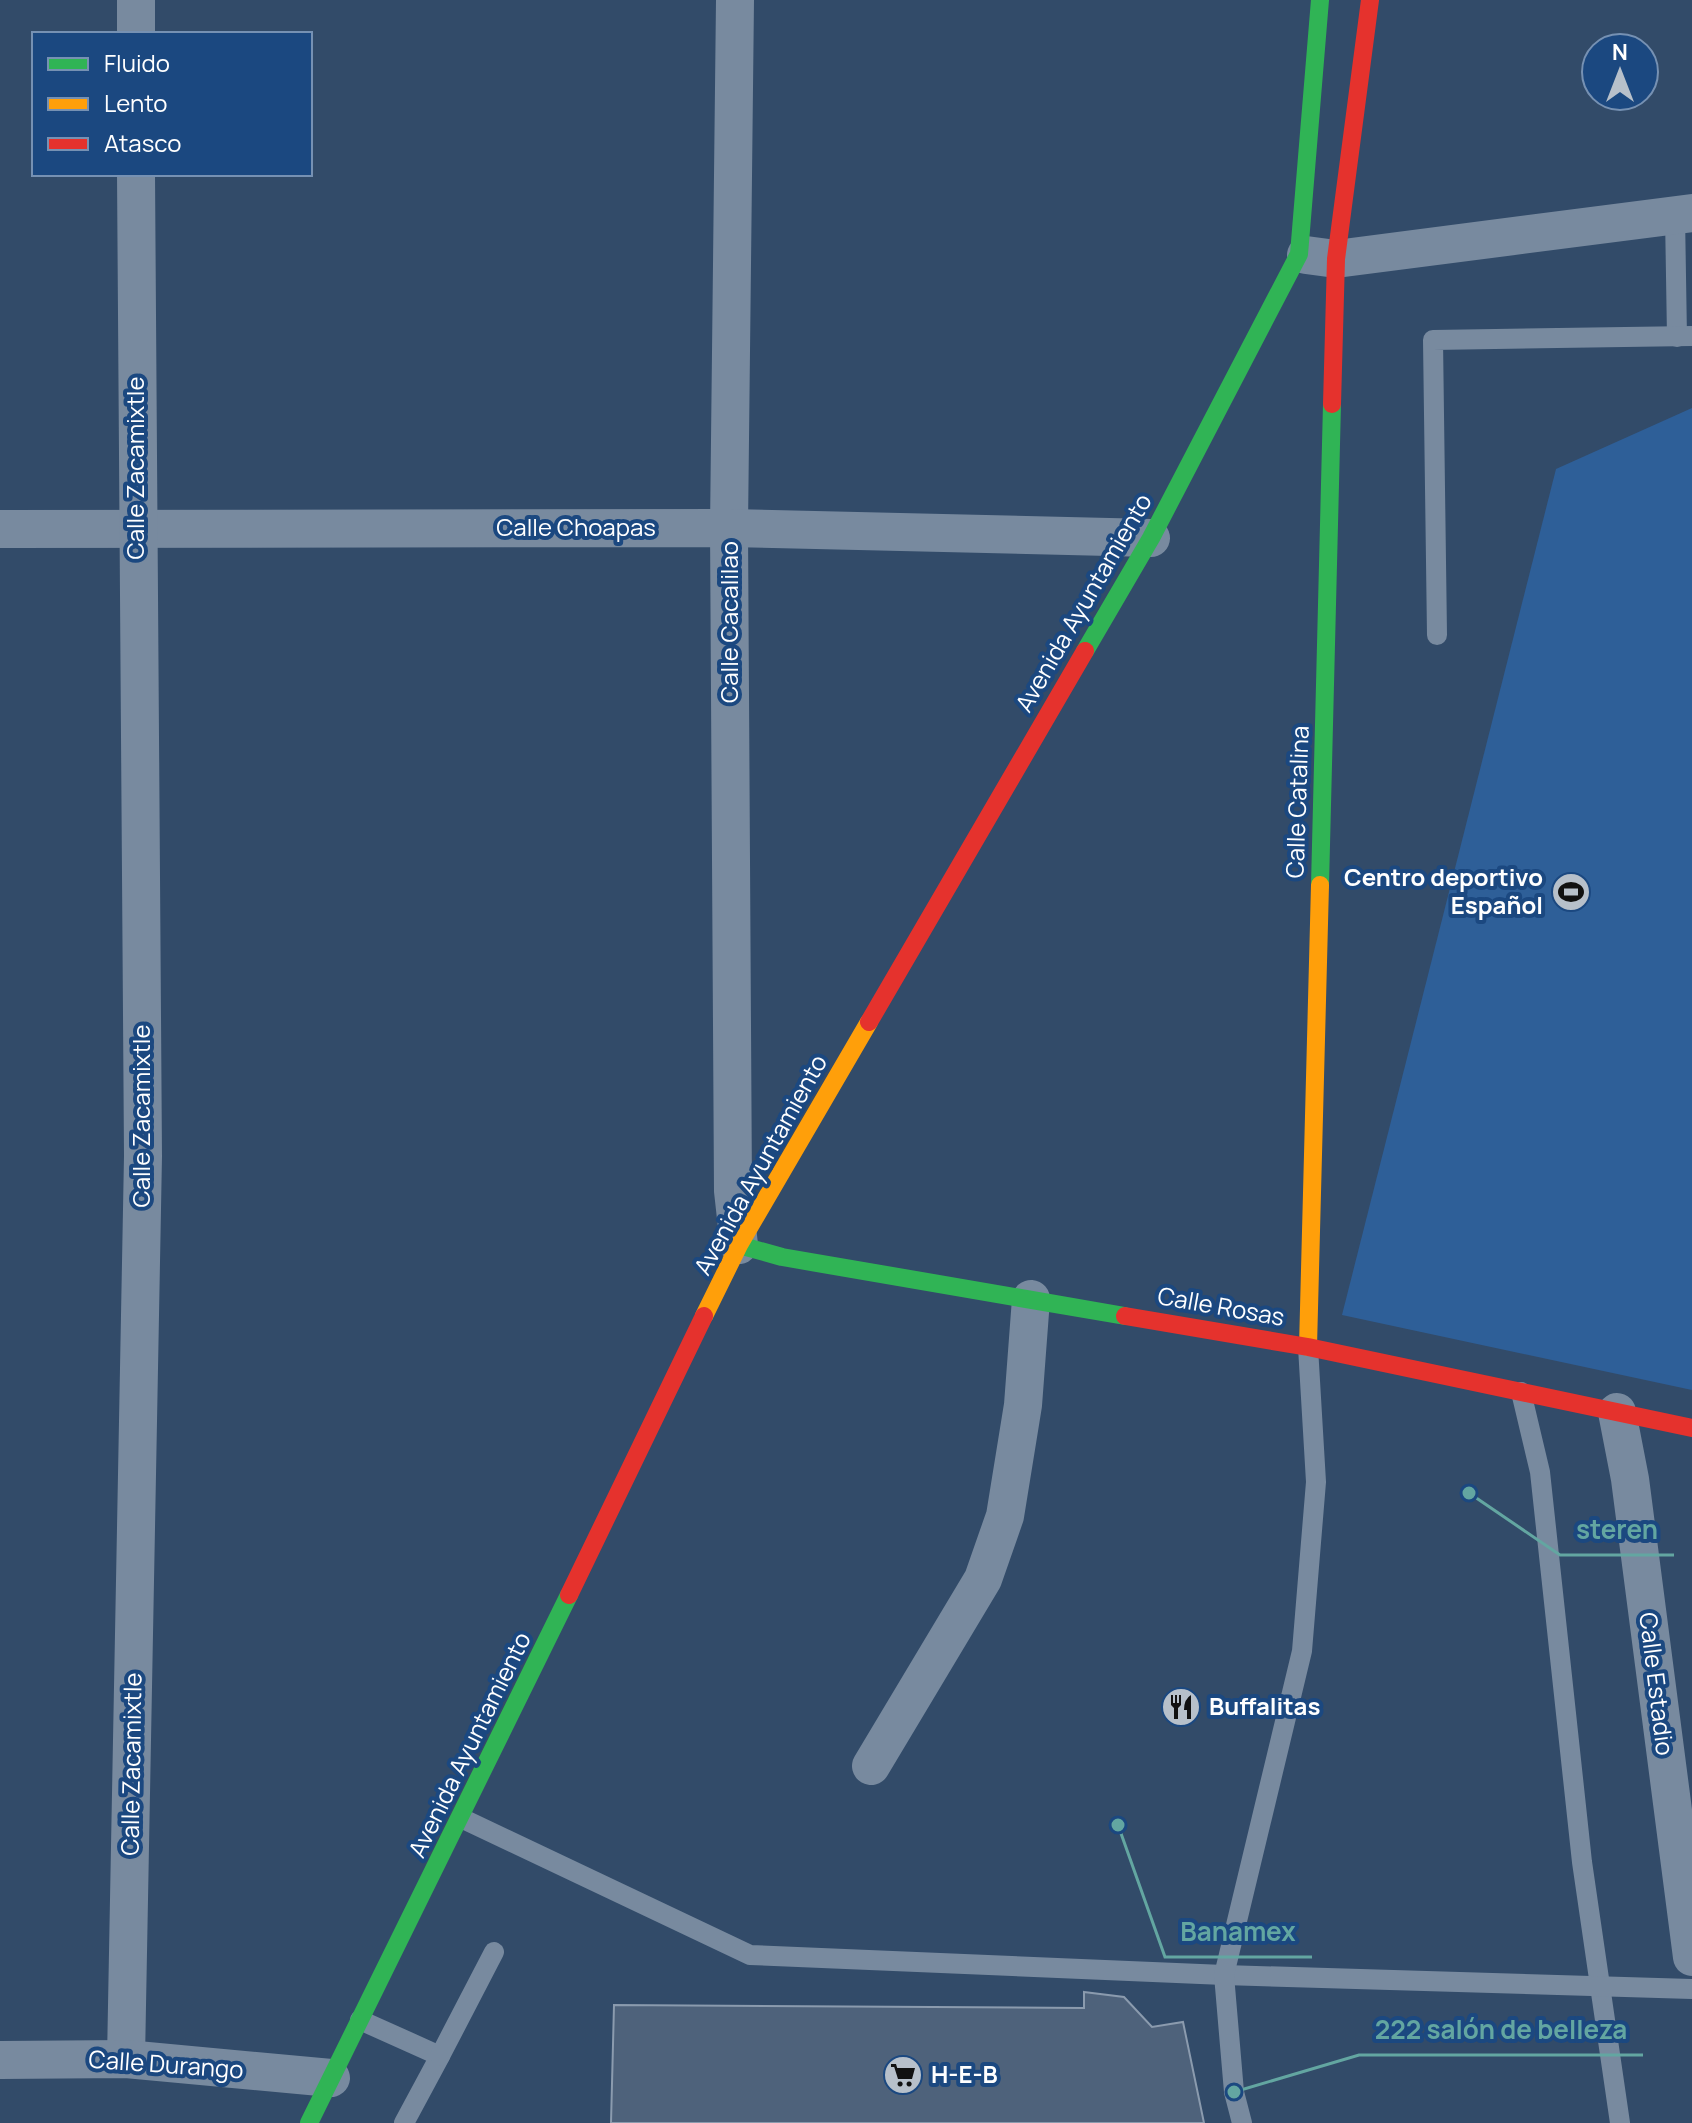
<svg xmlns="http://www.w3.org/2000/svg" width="1692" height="2123" viewBox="0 0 1692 2123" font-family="Manrope,sans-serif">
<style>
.green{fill:#2e5f98}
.building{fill:#4e627b;stroke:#8b9bae;stroke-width:2}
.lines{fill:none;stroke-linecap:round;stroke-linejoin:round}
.lane{stroke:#788a9f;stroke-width:20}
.street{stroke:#788a9f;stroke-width:38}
.fast{stroke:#30b455;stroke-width:18}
.slow{stroke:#ff9f0a;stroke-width:18}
.jam{stroke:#e5322d;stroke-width:18}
.labels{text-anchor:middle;stroke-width:8;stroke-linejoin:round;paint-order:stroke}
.street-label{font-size:24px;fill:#fff;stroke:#1b4880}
.poi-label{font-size:24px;font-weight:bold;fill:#fff;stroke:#1b4880;text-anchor:start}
.leader{fill:none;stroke:#63a6a1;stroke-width:3}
.callout-dot{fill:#63a6a1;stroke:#1b4880;stroke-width:3}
.callout-label{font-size:26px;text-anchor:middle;font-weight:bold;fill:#63a6a1;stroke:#1b4880;stroke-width:8;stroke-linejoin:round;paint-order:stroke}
</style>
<rect width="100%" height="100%" fill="#324b69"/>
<path class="green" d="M1692,408V1390L1342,1315L1556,469Z"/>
<path class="building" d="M1084,1992L1124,1997L1152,2027L1183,2022L1204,2123H611L614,2005L1084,2008Z"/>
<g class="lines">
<g class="lane">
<path d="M1675,215L1677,337"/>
<path d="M1437,635L1433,340L1692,336"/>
<path d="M1521,1392L1540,1472L1582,1862L1620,2123"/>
<path d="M461,1818L750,1955L1224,1975L1692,1989"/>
<path d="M360,2020L440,2056L404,2123"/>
<path d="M440,2056L494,1952"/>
<path d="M1242,2123L1234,2092L1224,1975L1302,1651L1316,1482L1308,1347"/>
</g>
<g class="street">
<path d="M136,0V34"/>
<path d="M735,0L729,528L733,1191L739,1245"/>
<path d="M1306,255L1336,259L1692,213"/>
<path d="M0,529L729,528L1151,538"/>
<path d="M1617,1412L1630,1479L1692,1957"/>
<path d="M871,1766L983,1579L1005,1516L1023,1405L1031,1299"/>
<path d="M126,2059L143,1156L136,174"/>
<path d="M0,2060L126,2059L331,2078"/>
</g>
<g class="fast">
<path d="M1085,651L1151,538L1299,254L1320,0"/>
<path d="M1320,885L1332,404"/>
<path d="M739,1245L782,1257L1125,1316"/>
<path d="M309,2123L569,1595"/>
</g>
<g class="slow">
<path d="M704,1316L739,1245L869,1022"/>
<path d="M1308,1347L1320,885"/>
</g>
<g class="jam">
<path d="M1332,404L1336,259L1370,0"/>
<path d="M869,1022L1085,651"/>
<path d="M1125,1316L1308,1347L1692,1428"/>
<path d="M569,1595L704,1316"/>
</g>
</g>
<defs>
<symbol id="stadium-disc" viewBox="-11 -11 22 22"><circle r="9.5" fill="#b7c0ca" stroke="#1b4880"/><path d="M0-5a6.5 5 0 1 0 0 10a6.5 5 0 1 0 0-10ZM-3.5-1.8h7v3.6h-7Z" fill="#111"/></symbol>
<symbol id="restaurant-disc" viewBox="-11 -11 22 22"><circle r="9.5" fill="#b7c0ca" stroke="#1b4880"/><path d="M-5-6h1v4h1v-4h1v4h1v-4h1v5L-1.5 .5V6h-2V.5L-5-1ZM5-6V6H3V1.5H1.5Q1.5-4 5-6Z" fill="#111"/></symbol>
<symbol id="supermarket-disc" viewBox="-11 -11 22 22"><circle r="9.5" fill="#b7c0ca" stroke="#1b4880"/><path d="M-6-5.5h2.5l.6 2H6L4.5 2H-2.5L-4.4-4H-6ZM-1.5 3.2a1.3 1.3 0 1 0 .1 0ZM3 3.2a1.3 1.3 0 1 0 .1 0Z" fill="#111"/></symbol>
</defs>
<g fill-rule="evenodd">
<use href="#stadium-disc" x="1549" y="870" width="44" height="44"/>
<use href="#restaurant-disc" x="1159" y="1685" width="44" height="44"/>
<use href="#supermarket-disc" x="881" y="2053" width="44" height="44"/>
</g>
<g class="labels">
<g class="street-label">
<text transform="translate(136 468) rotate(-90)" y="8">Calle Zacamixtle</text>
<text x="576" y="536">Calle Choapas</text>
<text transform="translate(1084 603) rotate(-60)" y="8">Avenida Ayuntamiento</text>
<text transform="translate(730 622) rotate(-90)" y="8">Calle Cacalilao</text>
<text transform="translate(1298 802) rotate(-88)" y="8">Calle Catalina</text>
<text transform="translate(142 1116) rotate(-90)" y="8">Calle Zacamixtle</text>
<text transform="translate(761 1165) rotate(-61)" y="8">Avenida Ayuntamiento</text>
<text transform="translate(1221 1307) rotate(10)" y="8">Calle Rosas</text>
<text transform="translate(1656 1684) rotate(83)" y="8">Calle Estadio</text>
<text transform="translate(470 1745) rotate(-64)" y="8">Avenida Ayuntamiento</text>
<text transform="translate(132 1764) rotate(-89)" y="8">Calle Zacamixtle</text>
<text transform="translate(166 2065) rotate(4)" y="8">Calle Durango</text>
</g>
<g class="poi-label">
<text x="1543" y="886" text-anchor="end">Centro deportivo<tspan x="1543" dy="28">Español</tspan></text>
<text x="1209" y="1715">Buffalitas</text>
<text x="931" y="2083">H-E-B</text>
</g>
</g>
<path class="leader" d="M1469 1493L1560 1555H1674M1118 1825L1165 1957H1312M1234 2092L1359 2055H1643"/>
<g class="callout-dot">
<circle cx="1469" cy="1493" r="8"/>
<circle cx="1118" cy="1825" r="8"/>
<circle cx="1234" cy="2092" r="8"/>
</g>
<g class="callout-label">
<text x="1617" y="1539">steren</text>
<text x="1238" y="1941">Banamex</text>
<text x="1501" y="2039">222 salón de belleza</text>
</g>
<rect x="32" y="32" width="280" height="144" fill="#1b4880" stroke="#7691b3" stroke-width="2"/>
<rect x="48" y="58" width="40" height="12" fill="#30b455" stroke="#7691b3" stroke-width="2"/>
<text x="104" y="72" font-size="24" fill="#ffffff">Fluido</text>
<rect x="48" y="98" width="40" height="12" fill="#ff9f0a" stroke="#7691b3" stroke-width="2"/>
<text x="104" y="112" font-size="24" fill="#ffffff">Lento</text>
<rect x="48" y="138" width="40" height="12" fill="#e5322d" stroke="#7691b3" stroke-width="2"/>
<text x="104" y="152" font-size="24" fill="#ffffff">Atasco</text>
<g transform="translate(1620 72)"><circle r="38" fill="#1b4880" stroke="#7691b3" stroke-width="2"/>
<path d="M0-6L14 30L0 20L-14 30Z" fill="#b7c0ca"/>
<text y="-12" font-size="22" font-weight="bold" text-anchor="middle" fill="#ffffff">N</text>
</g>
</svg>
